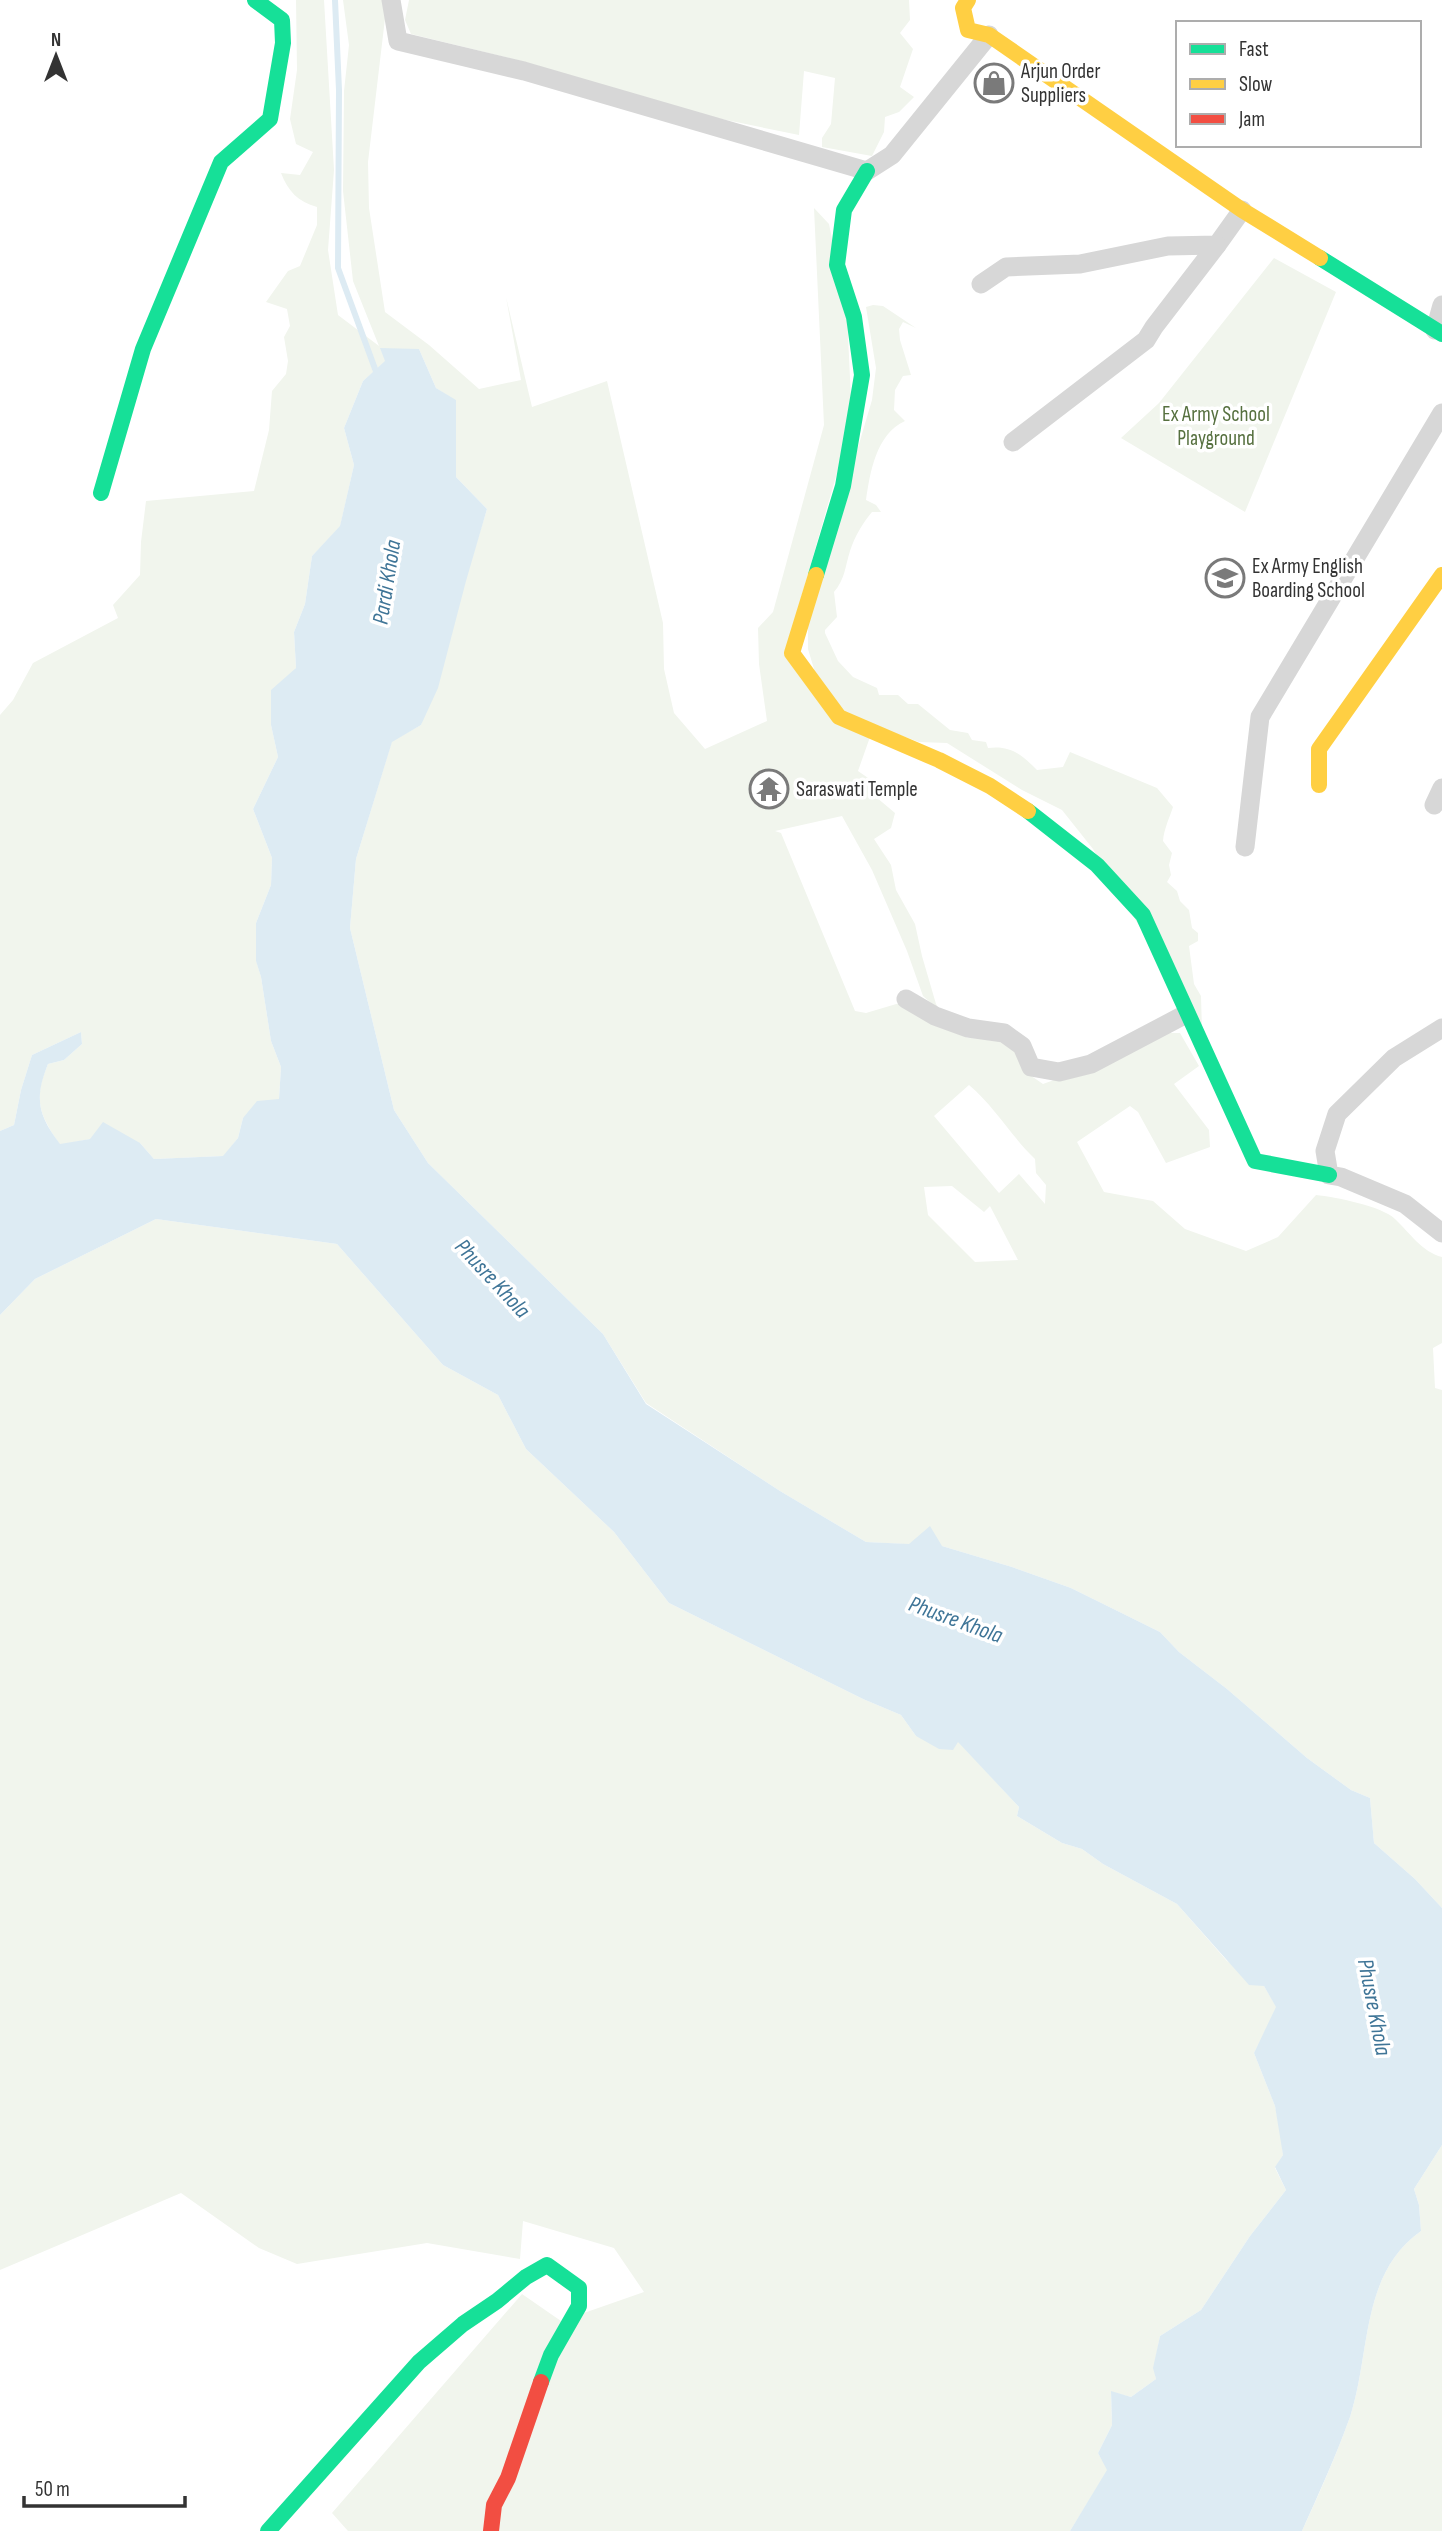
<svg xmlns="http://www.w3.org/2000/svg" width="1442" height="2531" viewBox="0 0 1442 2531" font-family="'Sofia Sans Condensed',sans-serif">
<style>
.green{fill:#f1f5ed;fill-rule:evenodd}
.water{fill:#ddebf3}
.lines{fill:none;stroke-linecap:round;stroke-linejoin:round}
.stream{stroke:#ddebf3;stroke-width:6}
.street{stroke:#d7d7d7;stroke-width:19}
.fast{stroke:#16e098;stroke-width:16}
.slow{stroke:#ffcf43;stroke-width:16}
.jam{stroke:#f24e42;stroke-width:16}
.labels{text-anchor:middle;stroke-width:7;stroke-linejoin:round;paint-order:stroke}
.poi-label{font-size:21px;fill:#333;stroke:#fff;text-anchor:start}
.park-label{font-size:21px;fill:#56703f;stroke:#fff}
.water-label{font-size:23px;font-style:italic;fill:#3f7597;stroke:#fff}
</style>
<rect width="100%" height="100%" fill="#fff"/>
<g class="green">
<path d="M296,0H324L334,170L328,250L338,315L379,346L353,281L343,191L344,91L349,45L343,0H384L386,10L368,162L369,208L385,312L429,345L479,389L521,380L506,297L532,407L607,381L663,623L664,669L674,713L705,749L767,721L759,664L758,628L773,612L824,425L814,208L829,224L847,314L852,421L788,643L870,737L858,771L871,780L876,797L895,813L891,828L874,839L891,865L896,890L915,924L922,956L936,1004L941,1012L923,996L907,951L872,870L842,816L775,831L781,833L855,1011L866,1013L903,1002L958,1028L967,1038L1004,1039L1019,1050L1027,1073L1043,1084L1101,1063L1166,1033H1180L1199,1066L1174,1084L1209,1130L1210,1147L1166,1163L1138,1112L1130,1106L1077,1142L1104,1192L1153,1201L1185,1229L1246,1251L1278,1237L1316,1195C1335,1197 1382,1206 1395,1219C1410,1233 1422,1252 1442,1257V1343L1433,1348L1435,1388L1442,1390V1908L1415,1879L1374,1843L1370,1798L1351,1790L1307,1758L1227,1689L1179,1652L1160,1632L1071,1588L1012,1567L942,1546L866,1542L780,1491L646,1403L603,1334L428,1163L394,1110L350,928L356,859L392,741L421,725L487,509L456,477V401L436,388L419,349H381L386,361L363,381L344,428L354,465L340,527L312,556L305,604L294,632L296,668L271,725L278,757L253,809L272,858L271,885L256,923V960L261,977L271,1041L281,1067L279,1099L243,1118L238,1138L224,1156L154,1159L140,1143L90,1139L60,1145C39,1114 33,1100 48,1064L64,1060L82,1044L81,1032L32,1055L21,1090L14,1125L0,1131V715L13,700L33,663L118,618L113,605L140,575L141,542L146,501L254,491L269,430L272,391L286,374L288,361L284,337L290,326L287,309L266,302L288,271L300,266L317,225V207C298,202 288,191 281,173L300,175L313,152L296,144L290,119L297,70ZM969,1085C995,1107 1011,1136 1035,1159L1036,1173L1046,1185L1045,1204L1019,1174L999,1193L934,1116ZM952,1186L984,1212L990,1206L1018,1260L975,1262L928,1215L924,1187Z"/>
<path d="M409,0H909L910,20L900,33L913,49L900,87L914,97L899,112L885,117L884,132L872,156L822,147V138L831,124L835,78L804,71L799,135L697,114L525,62L411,34L405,20Z"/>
<path d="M1274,258L1336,292L1245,512L1121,438L1159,403Z"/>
<path d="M873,305L883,306L916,328L903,322L899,329L900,340L911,375L903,376L895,390L894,410L905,421C876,434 870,473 866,500L876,505L881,512H872C862,524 855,536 850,551C845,567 845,579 834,592L837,617L825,630V633L838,661L853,677L877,688L879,695H898L908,704H918L950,730L968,733L972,740L986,742L988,748C1010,745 1021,754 1037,770L1063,767L1070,752L1157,788L1173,807C1169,819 1164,829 1163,841L1172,853L1169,865L1171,875L1167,882L1177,891L1180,901L1189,910L1192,928L1198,933V941L1189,946L1194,984L1201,996L1202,1031L1093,849L1062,810L1022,790L947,743L919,742L854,718L817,679L808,649V617L872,400L876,368L866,307Z"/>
<path d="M156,1219L337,1244L443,1365L498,1395L526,1449L614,1532L669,1603L863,1699L901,1715L916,1736L958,1741L1019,1807L1017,1816L1062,1843L1082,1849L1103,1864L1177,1904L1227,1961L1264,1986L1277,2008L1254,2053L1275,2106L1281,2134L1283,2155L1275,2168L1286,2190L1250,2236L1201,2310L1160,2336L1154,2368L1156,2379L1131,2397L1111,2392L1112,2425L1098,2453L1108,2470L1070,2531H348L332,2513L522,2294L561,2321L644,2292L614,2248L523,2221L520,2259L427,2243L297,2264L259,2248L181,2193L0,2270V1315L35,1279Z"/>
<path d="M1442,2145V2531H1302C1319,2494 1336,2456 1350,2417C1371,2353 1360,2274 1421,2231L1419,2205L1414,2189Z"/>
</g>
<path class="water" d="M380,348L419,349L436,388L456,400V477L487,509L466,581L438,688L421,725L392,742L356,859L350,928L394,1110L428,1163L603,1334L646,1404L780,1491L866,1542L909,1544L930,1526L942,1546L1012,1567L1071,1588L1160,1632L1179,1652L1227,1689L1307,1758L1351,1790L1370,1798L1374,1843L1415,1879L1442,1908V2145L1414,2189L1419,2205L1421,2231C1360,2274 1371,2353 1350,2417C1336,2456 1319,2493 1302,2531H1070L1107,2470L1098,2453L1112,2425L1111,2391L1131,2397L1156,2379L1153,2368L1160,2336L1201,2310L1250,2236L1286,2190L1275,2167L1283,2155L1275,2106L1254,2053L1276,2007L1264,1986L1249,1985L1177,1904L1103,1864L1082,1849L1062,1843L1017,1816L1019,1807L958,1742L953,1750L939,1749L916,1736L901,1715L863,1699L669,1603L614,1532L526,1449L498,1395L443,1365L337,1244L156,1219L35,1279L0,1315V1131L14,1125L21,1090L32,1055L81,1032L82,1044L64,1060L48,1064C34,1099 38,1115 60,1144L90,1139L103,1122L140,1143L154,1159L223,1156L238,1138L243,1118L257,1101L279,1099L281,1067L271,1041L261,977L256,961V923L271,885L272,858L253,809L278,757L271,725V690L296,668L294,632L305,604L312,556L340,526L354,465L344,428L363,381L385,361Z"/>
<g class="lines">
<path class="stream" d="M335,0L339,90L338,268L378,377"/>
<g class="street">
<path d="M391,0L398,41L524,71L867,171L892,155L989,35"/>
<path d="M981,284L1006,267L1080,264L1168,246L1217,245L1242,210"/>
<path d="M1435,330L1442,305"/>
<path d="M1013,442L1146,340L1154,327L1217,245"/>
<path d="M1434,805L1442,788"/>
<path d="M1245,847L1260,717L1442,413"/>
<path d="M906,999L935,1016L968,1028L1004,1033L1022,1046L1031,1067L1059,1072L1091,1064L1186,1014"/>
<path d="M1442,1028L1394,1058L1337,1114L1325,1151L1329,1175L1341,1177L1405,1204L1442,1233"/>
</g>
<g class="fast">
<path d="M1320,258L1442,334"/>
<path d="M101,493L143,349L221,162L270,119L283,43L282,20L255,0"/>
<path d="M816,575L843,486L862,375L854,317L837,265L844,210L867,171"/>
<path d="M1028,811L1097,865L1143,915L1255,1161L1329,1175"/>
<path d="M268,2531L419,2362L463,2324L497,2301L526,2277L547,2265L579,2288V2306L551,2355L541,2382"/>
</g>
<g class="slow">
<path d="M968,0L963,8L968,30L989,35L1242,210L1320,258"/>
<path d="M816,575L792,653L839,717L939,760L990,786L1028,811"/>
<path d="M1319,785V749L1442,575"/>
</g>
<path class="jam" d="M491,2531L494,2505L508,2478L541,2382"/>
</g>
<defs>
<symbol id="shop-ring" viewBox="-11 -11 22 22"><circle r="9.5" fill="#fff" stroke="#7a7a7a" stroke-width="1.5"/><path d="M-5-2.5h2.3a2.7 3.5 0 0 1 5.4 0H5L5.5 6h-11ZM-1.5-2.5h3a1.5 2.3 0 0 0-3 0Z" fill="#7a7a7a"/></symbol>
<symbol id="school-ring" viewBox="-11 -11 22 22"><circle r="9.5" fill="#fff" stroke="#7a7a7a" stroke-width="1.5"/><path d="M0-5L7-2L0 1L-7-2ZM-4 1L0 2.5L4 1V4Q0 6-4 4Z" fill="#7a7a7a"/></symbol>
<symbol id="temple-ring" viewBox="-11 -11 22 22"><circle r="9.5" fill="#fff" stroke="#7a7a7a" stroke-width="1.5"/><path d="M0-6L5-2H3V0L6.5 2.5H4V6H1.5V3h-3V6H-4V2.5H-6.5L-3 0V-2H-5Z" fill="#7a7a7a"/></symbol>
</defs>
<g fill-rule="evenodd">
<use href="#shop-ring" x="972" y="61" width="44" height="44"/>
<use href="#school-ring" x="1203" y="556" width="44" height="44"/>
<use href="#temple-ring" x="747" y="767" width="44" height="44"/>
</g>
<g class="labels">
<g class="poi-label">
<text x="1021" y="78">Arjun Order<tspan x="1021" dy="24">Suppliers</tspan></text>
<text x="1252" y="573">Ex Army English<tspan x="1252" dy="24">Boarding School</tspan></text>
<text x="796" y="796">Saraswati Temple</text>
</g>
<g class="park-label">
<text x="1216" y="421">Ex Army School<tspan x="1216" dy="24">Playground</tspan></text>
</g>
<g class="water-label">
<text transform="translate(386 582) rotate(-81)" y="8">Pardi Khola</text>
<text transform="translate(493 1278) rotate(47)" y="8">Phusre Khola</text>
<text transform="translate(956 1619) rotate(20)" y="8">Phusre Khola</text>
<text transform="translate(1375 2007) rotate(79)" y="8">Phusre Khola</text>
</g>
</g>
<rect x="1176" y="21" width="245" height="126" fill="#ffffff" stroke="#adadad" stroke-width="2"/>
<rect x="1190" y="44" width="35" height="10" fill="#16e098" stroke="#adadad" stroke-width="2"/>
<text x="1239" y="56" font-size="21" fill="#333333">Fast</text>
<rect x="1190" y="79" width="35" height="10" fill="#ffcf43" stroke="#adadad" stroke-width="2"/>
<text x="1239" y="91" font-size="21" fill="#333333">Slow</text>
<rect x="1190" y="114" width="35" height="10" fill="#f24e42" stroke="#adadad" stroke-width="2"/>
<text x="1239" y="126" font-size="21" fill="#333333">Jam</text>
<g transform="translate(56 56)" stroke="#ffffff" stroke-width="5" paint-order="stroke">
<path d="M0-5L12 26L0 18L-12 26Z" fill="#333333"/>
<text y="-10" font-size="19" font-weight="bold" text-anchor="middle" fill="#333333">N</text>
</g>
<path d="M24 2496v10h161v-10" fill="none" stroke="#333333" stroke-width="3.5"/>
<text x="35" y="2496" font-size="21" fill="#333333" stroke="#ffffff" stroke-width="5" paint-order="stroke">50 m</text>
</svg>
